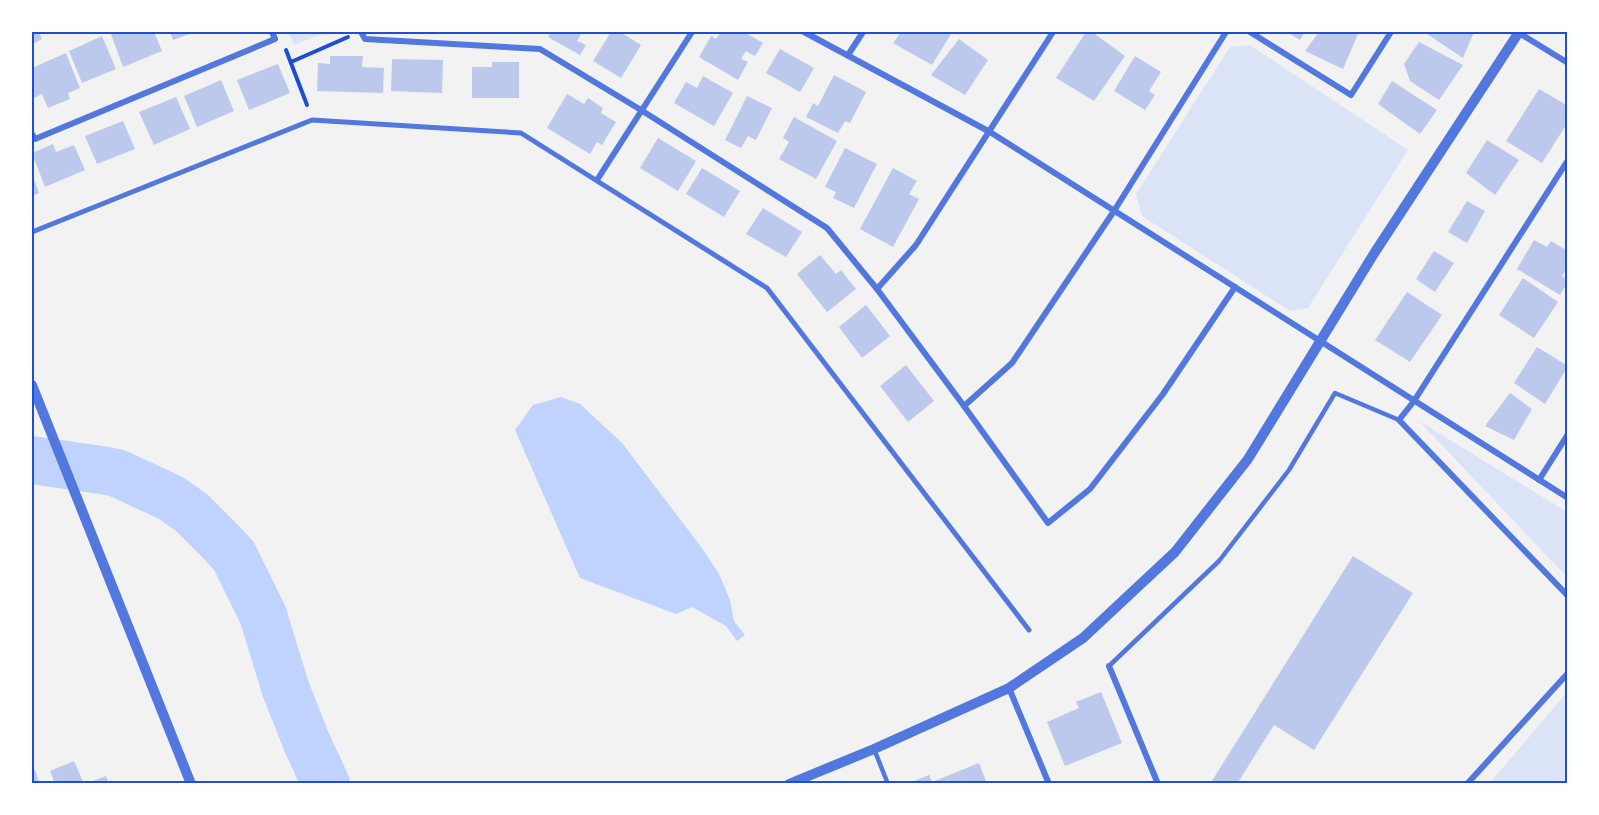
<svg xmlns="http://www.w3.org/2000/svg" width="1599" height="815" viewBox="0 0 1599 815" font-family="'DejaVu Sans',sans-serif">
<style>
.green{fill:#dbe4f7}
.water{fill:#bfd3fe}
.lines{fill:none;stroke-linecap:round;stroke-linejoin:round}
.river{stroke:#bfd3fe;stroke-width:48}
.building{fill:#bdc9ec}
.path{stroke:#1d4ed8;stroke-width:4}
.service{stroke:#5277de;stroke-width:4.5}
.pedestrian{stroke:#5277de;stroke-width:5}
.minor{stroke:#5277de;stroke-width:6}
.tertiary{stroke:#5277de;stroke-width:10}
.neatline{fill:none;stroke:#1d4ed8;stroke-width:2}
</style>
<rect width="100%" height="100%" fill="#f2f2f2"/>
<g class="green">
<path d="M288,32H327L294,45Z"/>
<path d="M1250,45L1408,150L1308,308L1290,311L1142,216L1136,194L1230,47Z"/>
<path d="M1419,421L1567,512V577Z"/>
<path d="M1567,692V783H1490Z"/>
</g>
<path class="water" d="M561,397L580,404L622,443L702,548L719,574L730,600L734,621L745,635L737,641L726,626L692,607L676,614L580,578L515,430L533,405Z"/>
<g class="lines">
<path class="river" d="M32,460L101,470L117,473L130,479L171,498L192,513L220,541L234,556L263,615L286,690L307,743L326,784"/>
</g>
<g class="building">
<path d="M32,32H39L42,39L32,44Z"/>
<path d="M118,32H154L162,51L123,67L111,34Z"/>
<path d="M170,32H195L173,40Z"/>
<path d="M551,32H582L577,41L586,45L580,55L548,37Z"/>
<path d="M611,32H620L641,45L621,78L593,61Z"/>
<path d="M721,32H744L763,43L755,56L746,51L741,59L748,62L738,80L699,57L711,36L716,39Z"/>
<path d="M901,32H946L951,34L932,65L893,43Z"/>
<path d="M1086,32H1092L1125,56L1094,101L1056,78Z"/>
<path d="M1287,32H1305L1300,40Z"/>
<path d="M1319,32H1353L1358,34L1343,69L1305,51Z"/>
<path d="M1424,32H1474L1463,58Z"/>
<path d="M102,36L116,69L82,83L69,51Z"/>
<path d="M959,39L988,60L965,95L931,75Z"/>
<path d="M1419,42L1463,65L1439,100L1410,81L1404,64Z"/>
<path d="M780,49L814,68L800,92L766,73Z"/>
<path d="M66,53L80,88L68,93L70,99L48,108L42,94L34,98L32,91V76L33,75L32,68Z"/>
<path d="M330,56H363L362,67L384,68L383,93L317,91L318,63L330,64Z"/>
<path d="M1135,56L1161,72L1149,91L1155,95L1145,110L1114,91Z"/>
<path d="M392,59L443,60L442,93L391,91Z"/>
<path d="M492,62H519V98H472V67H492Z"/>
<path d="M278,64L290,93L249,110L237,80Z"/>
<path d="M834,75L866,92L850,123L845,121L838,133L806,117L813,103L818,106Z"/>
<path d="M703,76L733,93L714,126L674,103L686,82L697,88Z"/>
<path d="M221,80L234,111L197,127L184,96Z"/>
<path d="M1392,81L1437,110L1420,134L1378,104Z"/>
<path d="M1539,89L1568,106V122L1542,163L1506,141Z"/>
<path d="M567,94L584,104L588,98L603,108L601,113L616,122L602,145L597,142L590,154L547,128Z"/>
<path d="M747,96L772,108L756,140L748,136L741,148L725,140Z"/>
<path d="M176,97L190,129L154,145L139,112Z"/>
<path d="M794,117L837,141L816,179L779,159L789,142L783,138Z"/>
<path d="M123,121L135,149L97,164L85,136Z"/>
<path d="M658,138L696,161L678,191L640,168Z"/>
<path d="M1487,140L1519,160L1495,195L1466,173Z"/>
<path d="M53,144L56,152L74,145L85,170L45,187L32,153Z"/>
<path d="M845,148L877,164L854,208L833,198L836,192L825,187Z"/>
<path d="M702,168L740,191L724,217L686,194Z"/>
<path d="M893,168L917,181L909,194L919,199L893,247L860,229Z"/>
<path d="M32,173L39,193L32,196Z"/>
<path d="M1467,201L1485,211L1467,243L1448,232Z"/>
<path d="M763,208L802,232L786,257L746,234Z"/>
<path d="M1534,240L1547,247L1551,241L1568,251V267L1562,276L1568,280V282L1560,295L1517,269Z"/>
<path d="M1434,251L1454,263L1435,292L1416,279Z"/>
<path d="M820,255L836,274L841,270L856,289L827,312L797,274Z"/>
<path d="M1523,278L1558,302L1534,338L1499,315Z"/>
<path d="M1407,292L1442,315L1410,362L1375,340Z"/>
<path d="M866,305L890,336L862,358L839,327Z"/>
<path d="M1537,347L1568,366L1545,404L1514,383Z"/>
<path d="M906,365L934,401L908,422L880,386Z"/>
<path d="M1510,393L1532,409L1514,440L1485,426Z"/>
<path d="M1353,556L1413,593L1314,750L1274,725L1237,784H1210Z"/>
<path d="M1101,692L1122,743L1065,766L1047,722L1079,708L1076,702Z"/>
<path d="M74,761L84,784H55L50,771Z"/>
<path d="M32,763L40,784H32Z"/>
<path d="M979,763L987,784H907L929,775L932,782Z"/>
<path d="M106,776L109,784H87V783Z"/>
</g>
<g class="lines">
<g class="path">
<path d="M286,50L307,105"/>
<path d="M291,62L348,37"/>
</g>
<g class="service">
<path d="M1109,666L1219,561L1289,470L1335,393L1399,420"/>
<path d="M874,749L888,784"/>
</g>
<path class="pedestrian" d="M32,232L312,120L521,133L767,288L1029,630"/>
<g class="minor">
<path d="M361,32L365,39L540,49L641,110L827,228L877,289L964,406L1048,523L1090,489L1163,394L1235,287"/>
<path d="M804,32L990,132L1568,498"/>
<path d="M1250,32L1351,95L1391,32"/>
<path d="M1519,33L1568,63"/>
<path d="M848,55L863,32"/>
<path d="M32,134L35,139L275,39L272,32"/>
<path d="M1568,160L1414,401L1399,420L1568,596"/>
<path d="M597,180L692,32"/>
<path d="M877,289L916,245L1053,32"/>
<path d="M964,406L1012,363L1114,211L1226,32"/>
<path d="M1539,480L1568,434"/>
<path d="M1109,666L1158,784"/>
<path d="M1009,688L1049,784"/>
<path d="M1467,784L1568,673"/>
</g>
<g class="tertiary">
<path d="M32,385L191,784"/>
<path d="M789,784L874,749L1009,688L1083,638L1175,552L1248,459L1375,252L1519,32"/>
</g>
</g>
<rect width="1599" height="815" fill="none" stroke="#ffffff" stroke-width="66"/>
<rect x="33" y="33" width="1533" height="749" class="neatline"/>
</svg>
